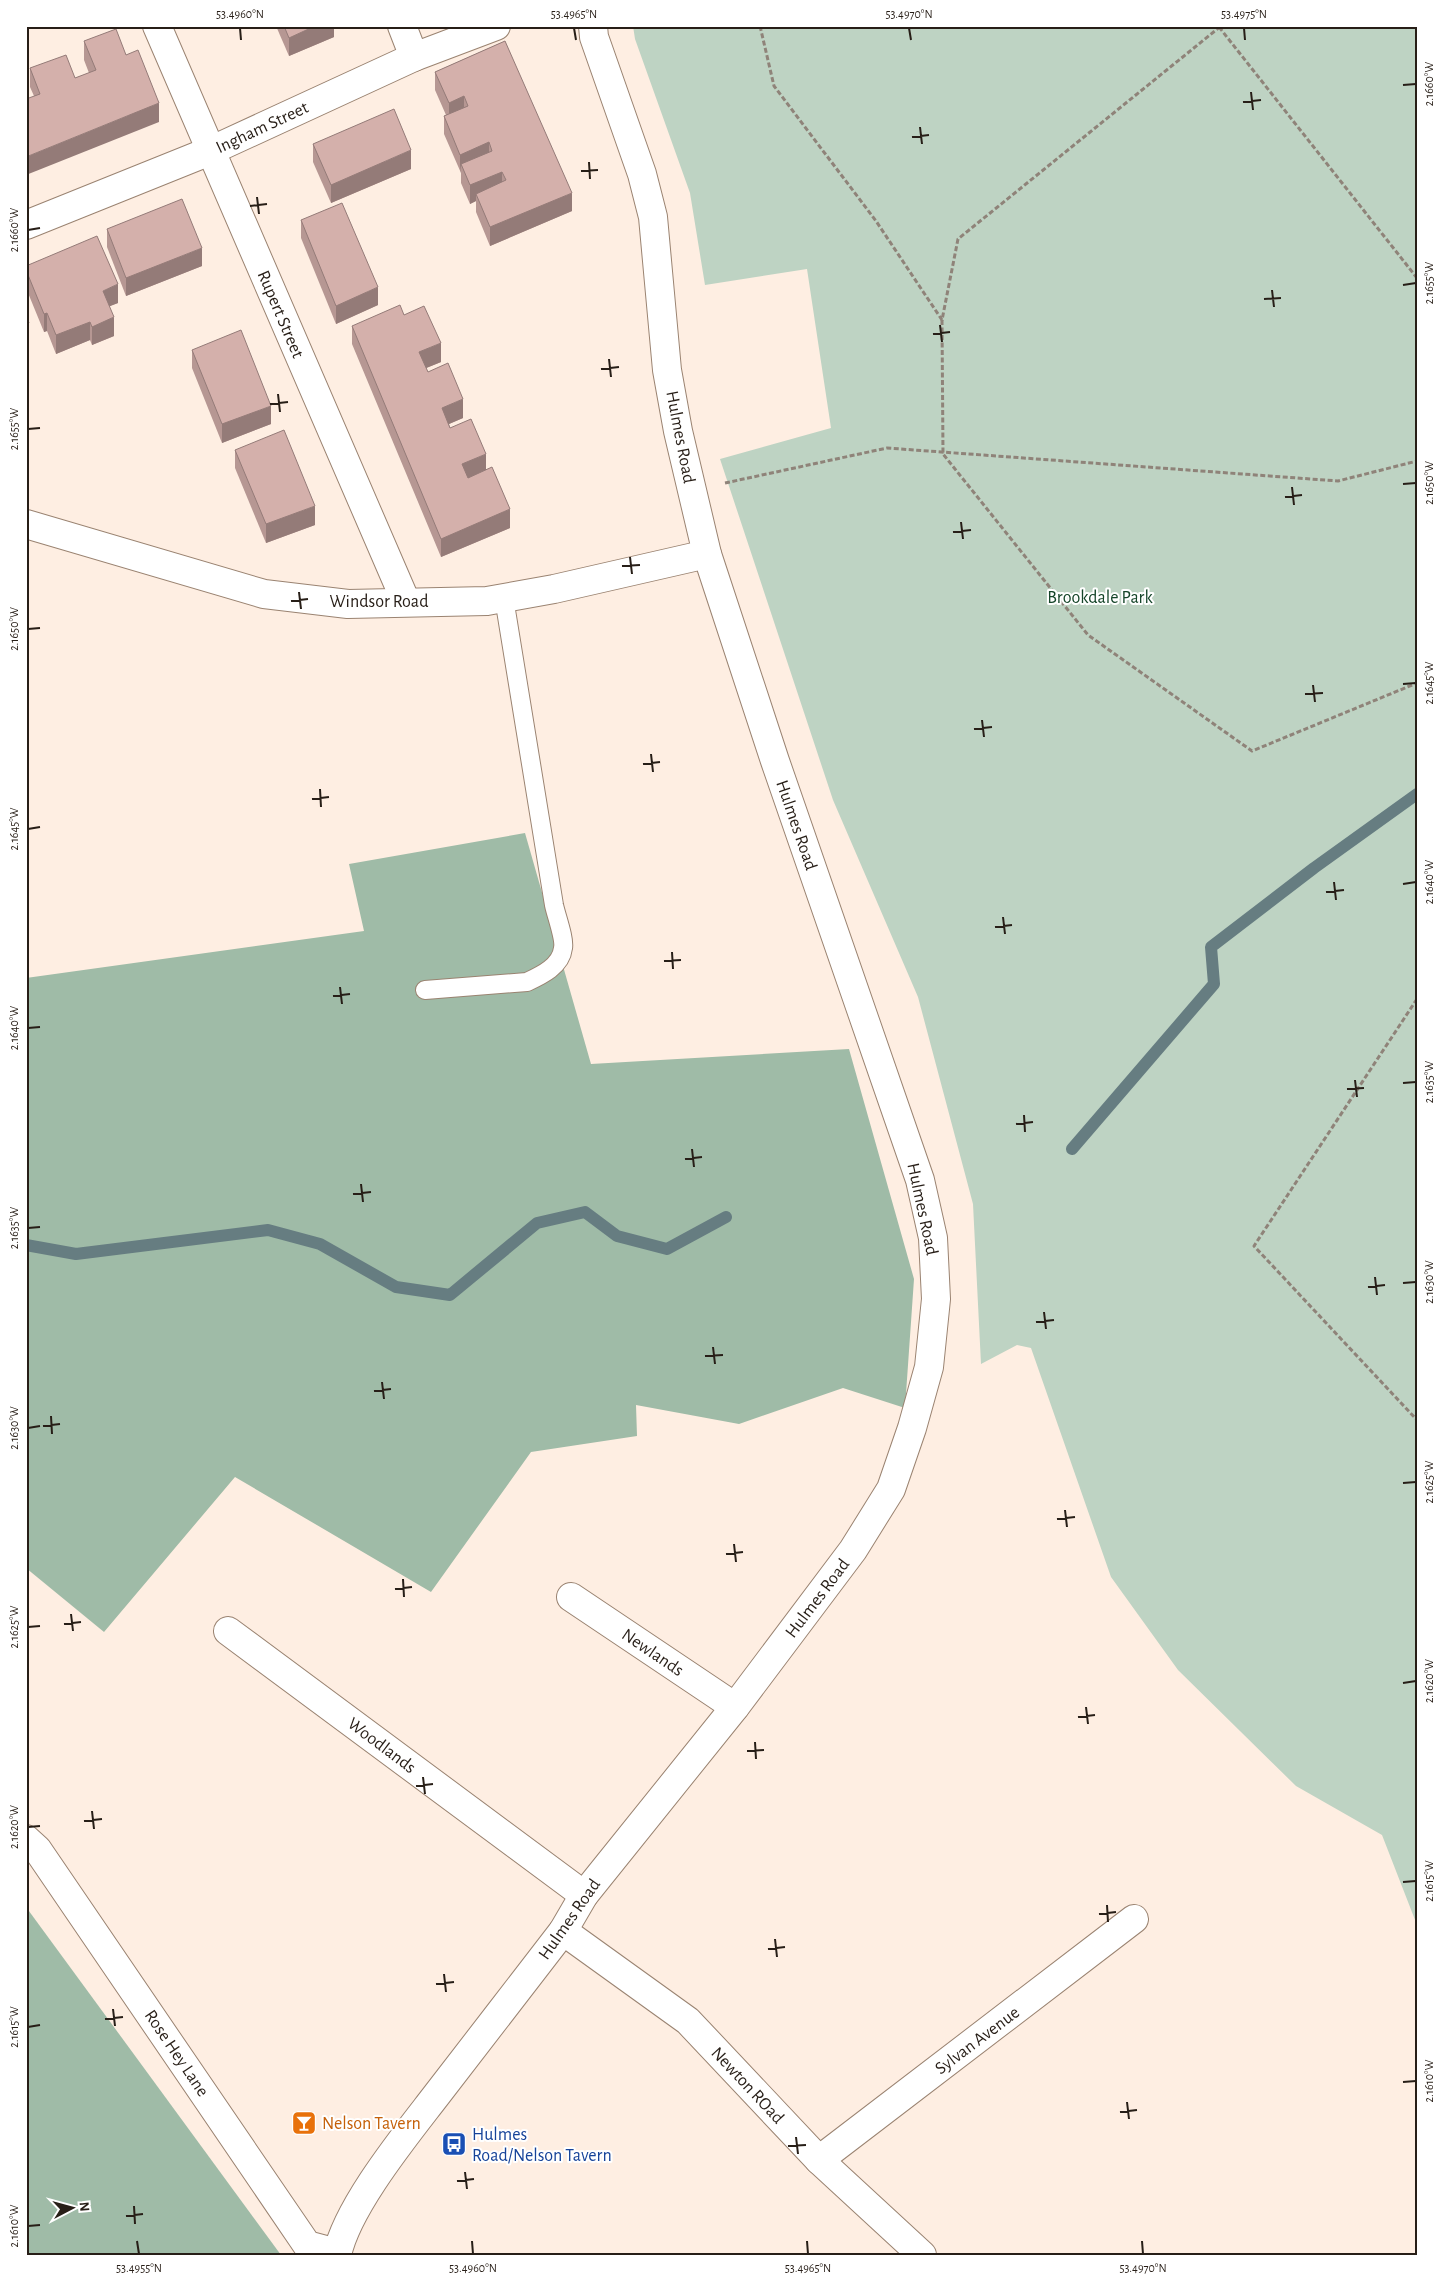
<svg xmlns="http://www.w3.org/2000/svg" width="1443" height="2281" viewBox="0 0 1443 2281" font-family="'Alegreya Sans',sans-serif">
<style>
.green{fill:#bed3c3}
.forest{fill:#9fbba7}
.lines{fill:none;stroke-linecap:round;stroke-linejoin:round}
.stream{stroke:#667d81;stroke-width:12}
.lane-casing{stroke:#9a8371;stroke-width:20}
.street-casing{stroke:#9a8371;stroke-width:30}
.secondary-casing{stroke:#9a8371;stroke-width:30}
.path{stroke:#8f8379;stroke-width:3;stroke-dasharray:5 2.5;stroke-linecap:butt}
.lane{stroke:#fff;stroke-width:18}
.street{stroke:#fff;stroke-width:28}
.secondary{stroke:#fff;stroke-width:28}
.wall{fill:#b69793}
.shaded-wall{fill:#947b78}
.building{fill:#d4b0ab;stroke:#947b78}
.ticks{fill:none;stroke:#271e17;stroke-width:2}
.labels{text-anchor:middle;stroke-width:4;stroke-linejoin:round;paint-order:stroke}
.street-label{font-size:18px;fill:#271e17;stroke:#fff}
.park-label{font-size:18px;fill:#154529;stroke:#fff}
.food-label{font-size:18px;fill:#c56008;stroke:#fff;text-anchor:start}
.transit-label{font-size:18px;fill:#164399;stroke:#fff;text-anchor:start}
.neatline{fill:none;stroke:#271e17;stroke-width:2}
.ticks-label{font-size:12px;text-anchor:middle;fill:#271e17}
</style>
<rect width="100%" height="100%" fill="#feeee2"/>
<path class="green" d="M633,26H1417V1925L1382,1835L1296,1786L1178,1670L1111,1577L1031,1348L1017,1345L981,1364L973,1204L918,997L833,800L720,459L831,428L807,269L705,285L690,193L635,39Z"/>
<g class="forest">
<path d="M525,833L591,1064L849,1049L914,1279L905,1408L843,1388L739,1424L636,1405L637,1436L531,1452L431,1592L235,1477L104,1632L26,1568V978L364,931L349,864Z"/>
<path d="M26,1907L281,2255H26Z"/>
</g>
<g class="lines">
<g class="stream">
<path d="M1072,1149L1214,984L1211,947L1314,868L1417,794"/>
<path d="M26,1245L76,1254L268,1230L320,1244L396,1287L450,1295L537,1223L585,1212L617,1236L667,1249L726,1217"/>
</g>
<defs>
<path id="lane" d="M425,990L527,982C542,975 561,966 563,948C565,939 556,915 554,905L504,598"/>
<g id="street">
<path d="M157,26L406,602"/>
<path d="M402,26L414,57"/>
<path d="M26,225L210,151L414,57L496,26"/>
<path d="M26,524L264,594L348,604L487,601L554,589L707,554"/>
<path d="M571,1597L735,1707"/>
<path d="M228,1631L584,1895"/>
<path d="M26,1839L37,1849L307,2245L337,2253"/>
<path d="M563,1931L688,2021L819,2160L922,2255"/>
<path d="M819,2160L1134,1919"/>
</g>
<path id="secondary" d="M337,2255C347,2207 405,2136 435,2097C478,2042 520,1986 563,1931L584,1895L735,1707L853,1550L891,1489L912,1428L929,1367L936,1299L933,1238L920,1180L775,761L707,554L678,431L667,370L653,217L642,174L594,37L593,26"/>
</defs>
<use href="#lane" class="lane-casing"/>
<use href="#street" class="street-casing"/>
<use href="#secondary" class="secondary-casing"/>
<g class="path">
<path d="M760,26L774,86L876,221L942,320L958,239L1221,26"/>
<path d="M1219,27L1417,278"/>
<path d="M942,320L943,454L1088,635L1252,751L1417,683"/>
<path d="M725,483L887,448L1338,481L1417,461"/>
<path d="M1417,999L1254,1246L1417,1420"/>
</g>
<use href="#lane" class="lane"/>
<use href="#street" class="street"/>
<use href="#secondary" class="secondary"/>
</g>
<g class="wall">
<path d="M276,26H334V37L289,56Z"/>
<path d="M84,41L126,55L159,122L34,96L30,87V68L75,78L89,73L84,60Z"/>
<path d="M505,41L572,211L490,246L476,212V201L470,204L461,183V173L444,134V116L446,115L435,90V72Z"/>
<path d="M313,144L411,169L331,203L313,162Z"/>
<path d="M301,220L378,305L336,324L301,238Z"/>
<path d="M107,229L202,266L126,296L107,247Z"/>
<path d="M26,266L118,303L109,306L114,336L92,345L90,340L56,354L47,331L44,332L26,288Z"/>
<path d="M404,315L441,362L426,368L428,372L463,418L449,424L450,428L486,470L510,528L441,557L352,344V326Z"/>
<path d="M192,350L271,424L222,443L192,368Z"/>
<path d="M235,450L315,525L266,543L235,468Z"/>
</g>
<g class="shaded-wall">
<path d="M315,26H334V37L289,56V38Z"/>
<path d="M464,96V114L449,121V103Z"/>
<path d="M159,103V122L26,175V157Z"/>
<path d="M489,142V161L461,164L460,173V155Z"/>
<path d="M411,150V169L331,203V185Z"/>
<path d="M502,172V190L476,194V201L470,204V185Z"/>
<path d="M572,193V211L490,246V227Z"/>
<path d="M202,248V266L126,296V278Z"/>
<path d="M118,284V303L103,309V291Z"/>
<path d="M378,287V305L336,324V306Z"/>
<path d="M47,313V331L44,332V314Z"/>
<path d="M114,317V336L92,345V327Z"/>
<path d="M90,322V340L56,354V335Z"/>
<path d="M29,323V342L26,343V324Z"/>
<path d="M441,343V362L419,371V352Z"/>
<path d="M463,399V418L442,427V408Z"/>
<path d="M271,406V424L222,443V424Z"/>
<path d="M486,454V472L462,482V464Z"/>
<path d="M315,506V525L266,543V524Z"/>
<path d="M510,509V528L441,557V539Z"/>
</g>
<g class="building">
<path d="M284,26H315L289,38Z"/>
<path d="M116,29L126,55L138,50L159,103L26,157V99L40,94L30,68L66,55L75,78L96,70L84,41Z"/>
<path d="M505,41L572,193L490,227L476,194L506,180L502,172L470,185L461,164L492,151L489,142L460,155L444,116L468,106L464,96L449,103L435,72Z"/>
<path d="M394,109L411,150L331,185L313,144Z"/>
<path d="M182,199L202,248L126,278L107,229Z"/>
<path d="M342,203L378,287L336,306L301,220Z"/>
<path d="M97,236L118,284L103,291L114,317L92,327L90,322L56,335L47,313L44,314L26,270V266Z"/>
<path d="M400,305L404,315L424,306L441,343L419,352L423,361L428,372L448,363L463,399L442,408L450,428L471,419L486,454L462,464L468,478L492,467L510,509L441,539L352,326Z"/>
<path d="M26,315L29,323L26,324Z"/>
<path d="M241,330L271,406L222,424L192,350Z"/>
<path d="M284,430L315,506L266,524L235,450Z"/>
</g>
<path class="ticks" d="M240,28L241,40M574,28L576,40M909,28L911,40M1244,28L1245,40M1403,85L1416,84M1251,92L1253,110M1243,102L1261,100M920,127L922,144M912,137L929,135M589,162L590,179M581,171L598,170M257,197L259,214M250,206L267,204M28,230L40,228M1403,285L1416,283M1272,290L1274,307M1264,299L1281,298M940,325L942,342M933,334L950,332M609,359L611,377M601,369L619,367M278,394L280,412M270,404L288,402M28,429L40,428M1403,484L1416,483M1292,487L1294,505M1285,497L1302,495M961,522L963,539M953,532L971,530M630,557L632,574M622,566L640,565M299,592L301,609M291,601L308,599M28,629L40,628M1403,684L1416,683M1313,685L1315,702M1305,694L1323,693M982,720L984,737M974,729L992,727M651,754L653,772M643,764L660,762M320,789L321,807M312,799L329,797M28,829L40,827M1334,882L1336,900M1403,884L1416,882M1326,892L1344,890M1003,917L1005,934M995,927L1012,925M672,952L673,969M664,961L681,960M340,987L342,1004M333,996L350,994M28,1028L40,1027M1355,1080L1357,1097M1403,1083L1416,1082M1347,1089L1364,1088M1024,1115L1025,1132M1016,1124L1033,1122M692,1149L694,1167M685,1159L702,1157M361,1184L363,1202M353,1194L371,1192M28,1228L40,1227M1375,1277L1377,1295M1403,1283L1416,1282M1368,1287L1385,1285M1044,1312L1046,1329M1036,1322L1054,1320M713,1347L715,1364M705,1356L723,1355M382,1382L384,1399M374,1391L391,1389M51,1416L52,1434M43,1426L60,1424M28,1428L40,1426M1403,1483L1416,1482M1065,1510L1067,1527M1057,1519L1075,1517M734,1544L736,1562M726,1554L743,1552M403,1579L404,1597M395,1589L412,1587M71,1614L73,1631M64,1624L81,1622M28,1627L40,1626M1403,1683L1416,1681M1086,1707L1088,1724M1078,1717L1095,1715M755,1742L756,1759M747,1751L764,1750M423,1777L425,1794M416,1786L433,1784M92,1811L94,1829M84,1821L102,1819M28,1827L40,1826M1403,1882L1416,1881M1107,1905L1108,1922M1099,1914L1116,1912M775,1939L777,1957M768,1949L785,1947M444,1974L446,1992M436,1984L454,1982M113,2009L115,2026M105,2019L123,2017M28,2027L40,2025M1403,2082L1416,2081M1127,2102L1129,2119M1120,2112L1137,2110M796,2137L798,2154M788,2146L806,2145M465,2172L467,2189M457,2181L474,2179M134,2206L135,2224M126,2216L143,2214M28,2226L40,2225M137,2241L139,2254M472,2241L473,2254M807,2241L808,2254M1142,2241L1143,2254"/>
<defs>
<symbol id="bar-square" viewBox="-11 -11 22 22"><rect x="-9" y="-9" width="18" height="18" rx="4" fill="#e8710a" stroke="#fff"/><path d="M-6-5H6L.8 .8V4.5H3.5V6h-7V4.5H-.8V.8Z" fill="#fff"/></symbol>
<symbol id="bus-square" viewBox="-11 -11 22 22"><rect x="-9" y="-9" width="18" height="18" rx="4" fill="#1a4fb4" stroke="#fff"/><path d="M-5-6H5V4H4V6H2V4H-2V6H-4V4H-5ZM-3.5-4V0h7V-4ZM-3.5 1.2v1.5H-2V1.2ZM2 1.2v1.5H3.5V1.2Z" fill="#fff"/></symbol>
</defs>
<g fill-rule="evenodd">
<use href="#bar-square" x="290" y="2109" width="28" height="28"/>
<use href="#bus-square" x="440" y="2130" width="28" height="28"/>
</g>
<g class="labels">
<g class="street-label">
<text transform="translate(262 127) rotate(-25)" y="6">Ingham Street</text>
<text transform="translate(281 314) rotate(67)" y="6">Rupert Street</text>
<text transform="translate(681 437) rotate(79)" y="6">Hulmes Road</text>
<text x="379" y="607">Windsor Road</text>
<text transform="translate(797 825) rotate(71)" y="6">Hulmes Road</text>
<text transform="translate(923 1209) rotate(78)" y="6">Hulmes Road</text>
<text transform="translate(817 1598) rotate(-53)" y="6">Hulmes Road</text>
<text transform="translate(653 1652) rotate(34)" y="6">Newlands</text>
<text transform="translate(382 1745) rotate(37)" y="6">Woodlands</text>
<text transform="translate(569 1919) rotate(-55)" y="6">Hulmes Road</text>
<text transform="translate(977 2040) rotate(-37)" y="6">Sylvan Avenue</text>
<text transform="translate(177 2053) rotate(56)" y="6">Rose Hey Lane</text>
<text transform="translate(748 2085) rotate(47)" y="6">Newton ROad</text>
</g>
<g class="park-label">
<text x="1100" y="603">Brookdale Park</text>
</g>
<g class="food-label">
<text x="322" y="2129">Nelson Tavern</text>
</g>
<g class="transit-label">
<text x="472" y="2140">Hulmes<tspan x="472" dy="21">Road/Nelson Tavern</tspan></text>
</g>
</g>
<rect width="1443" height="2281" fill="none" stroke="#ffffff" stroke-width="55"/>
<g transform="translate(72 2208) rotate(84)" stroke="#ffffff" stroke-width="4" paint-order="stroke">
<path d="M0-4L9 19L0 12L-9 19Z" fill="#271e17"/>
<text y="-8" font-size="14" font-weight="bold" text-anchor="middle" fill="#271e17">N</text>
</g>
<rect x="28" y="28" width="1388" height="2226" class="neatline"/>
<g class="ticks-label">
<text x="240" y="18">53.4960°N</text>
<text x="574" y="18">53.4965°N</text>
<text x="909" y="18">53.4970°N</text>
<text x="1244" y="18">53.4975°N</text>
<text transform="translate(1429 84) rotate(-90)" y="4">2.1660°W</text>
<text transform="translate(14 230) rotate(-90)" y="4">2.1660°W</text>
<text transform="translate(1429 283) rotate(-90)" y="4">2.1655°W</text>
<text transform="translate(14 429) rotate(-90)" y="4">2.1655°W</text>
<text transform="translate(1429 483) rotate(-90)" y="4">2.1650°W</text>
<text transform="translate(14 629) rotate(-90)" y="4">2.1650°W</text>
<text transform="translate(1429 683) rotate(-90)" y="4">2.1645°W</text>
<text transform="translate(14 829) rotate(-90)" y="4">2.1645°W</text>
<text transform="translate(1429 882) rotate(-90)" y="4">2.1640°W</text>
<text transform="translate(14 1028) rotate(-90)" y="4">2.1640°W</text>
<text transform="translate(1429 1082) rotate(-90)" y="4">2.1635°W</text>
<text transform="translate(14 1228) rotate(-90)" y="4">2.1635°W</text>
<text transform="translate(1429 1282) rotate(-90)" y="4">2.1630°W</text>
<text transform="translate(14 1428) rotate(-90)" y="4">2.1630°W</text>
<text transform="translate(1429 1482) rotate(-90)" y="4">2.1625°W</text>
<text transform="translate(14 1627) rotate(-90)" y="4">2.1625°W</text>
<text transform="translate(1429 1681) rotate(-90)" y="4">2.1620°W</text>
<text transform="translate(14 1827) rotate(-90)" y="4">2.1620°W</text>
<text transform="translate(1429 1881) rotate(-90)" y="4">2.1615°W</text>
<text transform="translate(14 2027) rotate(-90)" y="4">2.1615°W</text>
<text transform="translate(1429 2081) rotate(-90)" y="4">2.1610°W</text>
<text transform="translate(14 2226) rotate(-90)" y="4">2.1610°W</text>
<text x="139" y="2272">53.4955°N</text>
<text x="473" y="2272">53.4960°N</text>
<text x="808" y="2272">53.4965°N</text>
<text x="1143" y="2272">53.4970°N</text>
</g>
</svg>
